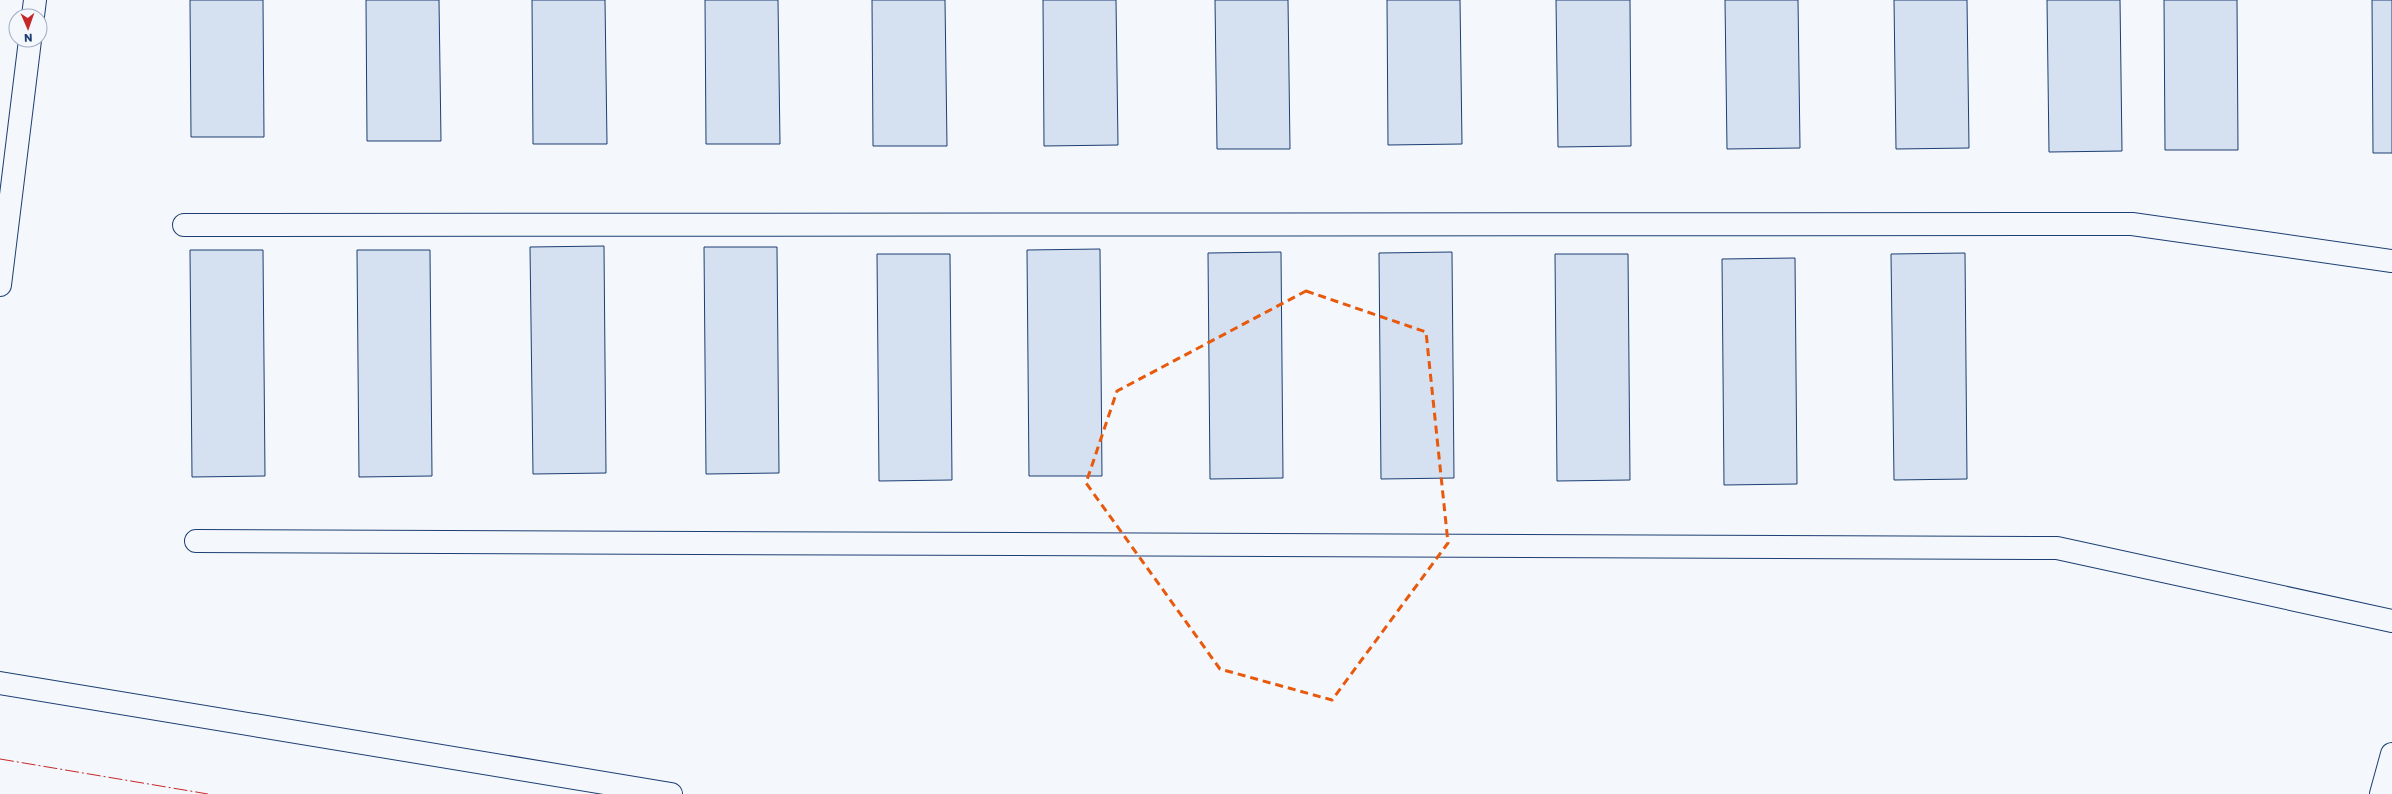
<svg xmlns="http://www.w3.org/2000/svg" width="2392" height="794" viewBox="0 0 2392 794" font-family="Poppins,sans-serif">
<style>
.building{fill:#d5e0f0;stroke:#1d3f73}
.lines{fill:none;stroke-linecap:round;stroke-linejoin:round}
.street-casing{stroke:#1d3f73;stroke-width:24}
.secondary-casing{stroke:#1d3f73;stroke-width:24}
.street{stroke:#f4f7fb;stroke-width:22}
.secondary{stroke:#f4f7fb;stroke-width:22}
.power{stroke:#c62828;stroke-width:1;stroke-dasharray:14 3 2 3;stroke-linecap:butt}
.marked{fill:none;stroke:#e8590c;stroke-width:3;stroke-dasharray:8 5;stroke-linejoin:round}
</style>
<rect width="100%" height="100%" fill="#f4f7fb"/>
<g class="building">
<path d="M190,0H263L264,137H191Z"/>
<path d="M366,0H439L441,141H367Z"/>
<path d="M532,0H605L607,144H533Z"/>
<path d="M705,0H778L780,144H706Z"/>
<path d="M872,0H945L947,146H873Z"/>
<path d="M1043,0H1116L1118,145L1044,146Z"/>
<path d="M1215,0H1288L1290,149H1217Z"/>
<path d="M1387,0H1460L1462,144L1388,145Z"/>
<path d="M1556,0H1630L1631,146L1558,147Z"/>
<path d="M1725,0H1798L1800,148L1727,149Z"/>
<path d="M1894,0H1967L1969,148L1896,149Z"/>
<path d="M2047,0H2120L2122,151L2049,152Z"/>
<path d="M2164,0H2237L2238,150H2165Z"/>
<path d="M2372,0H2392V153H2373Z"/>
<path d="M604,246L606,473L533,474L530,247Z"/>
<path d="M704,247H777L779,473L706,474Z"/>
<path d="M1100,249L1102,476H1029L1027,250Z"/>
<path d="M190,250H263L265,476L192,477Z"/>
<path d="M357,250H430L432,476L359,477Z"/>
<path d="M1281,252L1283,478L1210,479L1208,253Z"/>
<path d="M1452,252L1454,478L1381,479L1379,253Z"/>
<path d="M1965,253L1967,479L1894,480L1891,254Z"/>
<path d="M877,254H950L952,480L879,481Z"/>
<path d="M1555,254H1628L1630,480L1557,481Z"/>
<path d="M1795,258L1797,484L1724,485L1722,259Z"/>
</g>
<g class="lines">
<defs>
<g id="street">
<path d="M33,16L35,0"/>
<path d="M184,225L2132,224L2392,261"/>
<path d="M0,285L30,40"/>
<path d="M196,541L2057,548L2392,621"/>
<path d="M2381,794L2392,754"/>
</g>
<path id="secondary" d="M0,683L671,794"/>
</defs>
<use href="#street" class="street-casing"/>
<use href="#secondary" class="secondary-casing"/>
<use href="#street" class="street"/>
<use href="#secondary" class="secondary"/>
<path class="power" d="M0,759L208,794"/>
</g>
<path class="marked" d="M1306,291L1426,332L1448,543L1332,700L1220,669L1086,483L1117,391Z"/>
<g transform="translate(28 28) rotate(178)"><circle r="19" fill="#f4f7fb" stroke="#9eadc5"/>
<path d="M0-3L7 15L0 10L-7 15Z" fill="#c62828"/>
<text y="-6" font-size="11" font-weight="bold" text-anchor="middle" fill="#1d3f73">N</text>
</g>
</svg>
